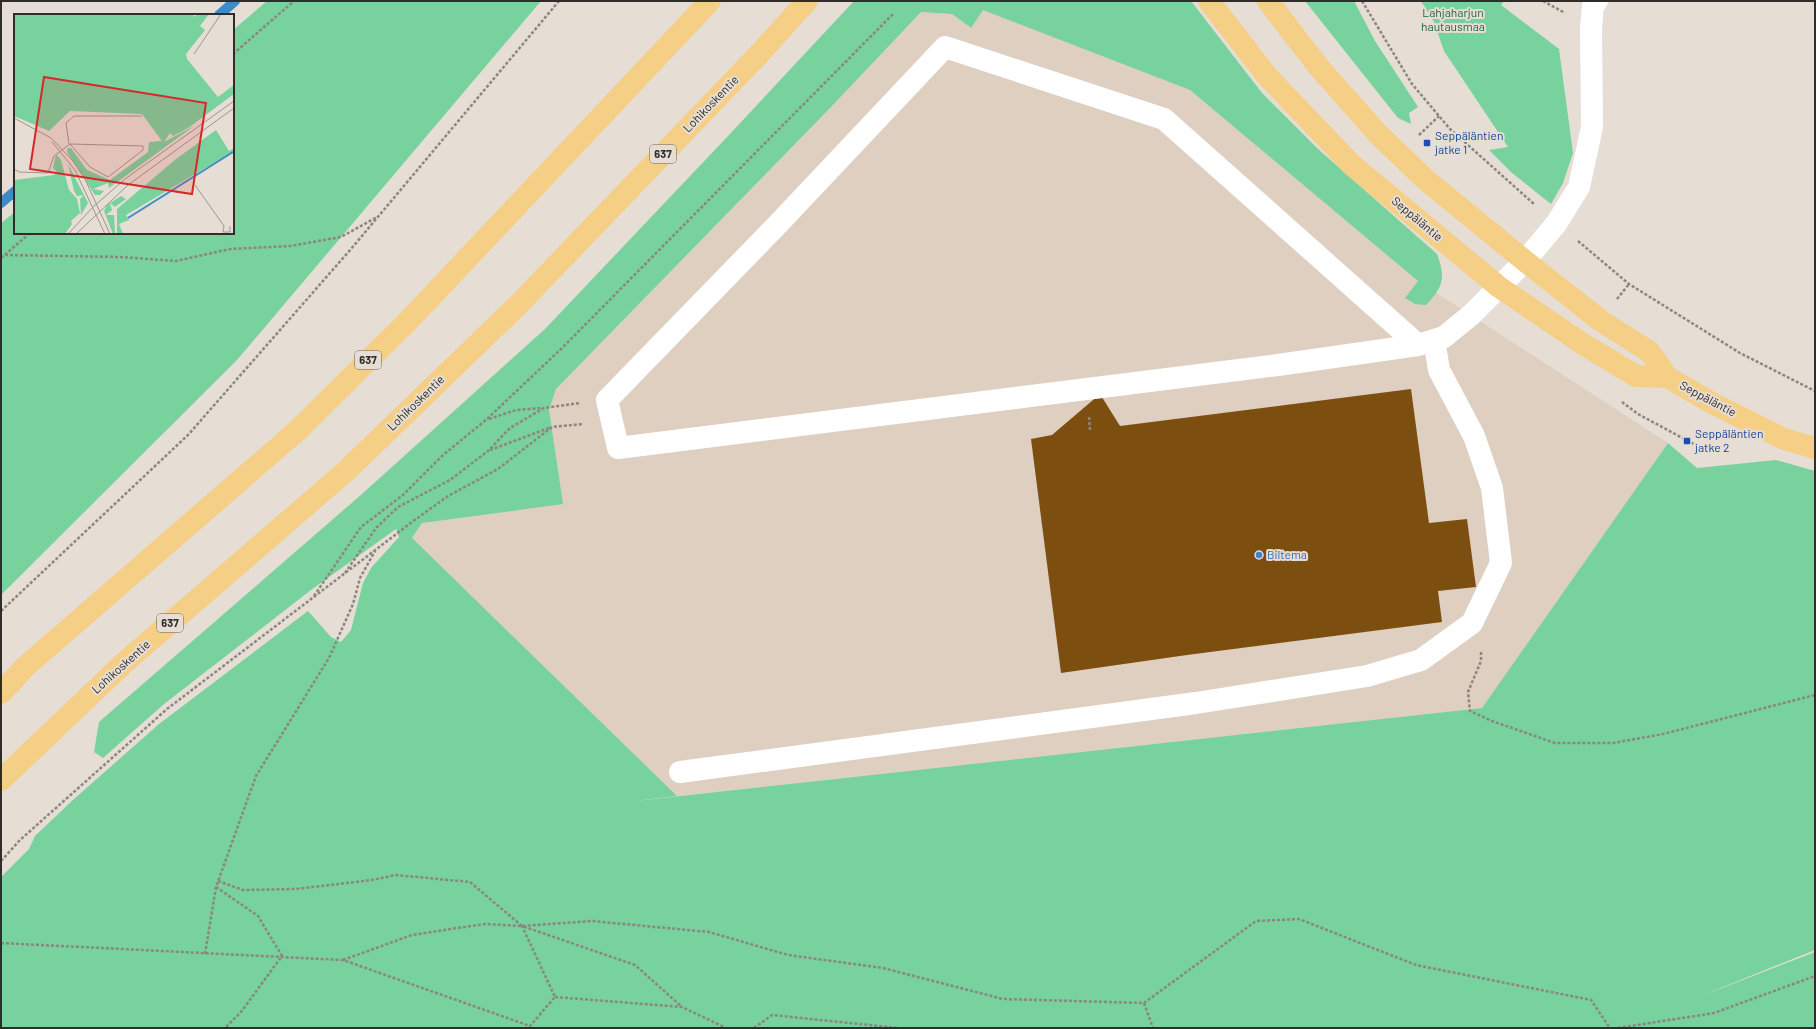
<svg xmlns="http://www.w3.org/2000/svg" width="1816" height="1029" viewBox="0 0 1816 1029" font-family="Barlow,sans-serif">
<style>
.built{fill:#decfc1}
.green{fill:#77d29d}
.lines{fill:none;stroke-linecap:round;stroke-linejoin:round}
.stream{stroke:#3f8bc7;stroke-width:10}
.building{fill:#7c4f11}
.path{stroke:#8c8680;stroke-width:2.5;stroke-dasharray:3 2;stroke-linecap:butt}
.minor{stroke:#fff;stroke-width:22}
.major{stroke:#f5cf86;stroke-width:22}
.transit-dot{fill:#1a4fb4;stroke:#e6ddd4;stroke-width:1.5}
.shop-dot{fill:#3f7fe0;stroke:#e6ddd4;stroke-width:1.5}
.labels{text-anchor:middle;stroke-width:4;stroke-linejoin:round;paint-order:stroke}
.shield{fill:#e6ddd4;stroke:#67615c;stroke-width:1}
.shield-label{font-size:11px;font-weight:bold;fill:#302c29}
.park-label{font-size:12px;fill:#216340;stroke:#e6ddd4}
.street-label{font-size:12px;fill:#302c29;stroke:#e6ddd4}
.transit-label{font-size:12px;fill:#164399;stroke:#e6ddd4;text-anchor:start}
.shop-label{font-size:12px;fill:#366cbe;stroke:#e6ddd4;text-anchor:start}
.inset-river{fill:none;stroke:#3f8bc7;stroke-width:2}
.inset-road{fill:none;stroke:#9d9690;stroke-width:1}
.view{fill:#d62828;fill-opacity:0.15;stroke:#d62828;stroke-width:2}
.inset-edge{fill:none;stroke:#302c29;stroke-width:2}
</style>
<rect width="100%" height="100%" fill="#e6ddd4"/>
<path class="built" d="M983,9L1190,90L1418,281L1668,443L1482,708L677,796L412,539L421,523L549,410L556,389L831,107L921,12L952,14L970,28Z"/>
<g class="green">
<path d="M267,1H541L237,360L1,595V223L15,212V233H233V30Z"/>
<path d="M854,1H1191L1262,93L1318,149L1437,254C1446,278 1443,287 1426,305L1415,304L1405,298L1418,281L1190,90L983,10L971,28L952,14L921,12L831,107L556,389L549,410L563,504L422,523L412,538L677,796L626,802L1482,708L1668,443L1697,468L1776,460L1815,471V950L1696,998L1815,952V1028H1V877L29,849L35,836L74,799L159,724L308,611L331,637L341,642L351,630L363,583L371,568L399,537L396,529L311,590L164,704L103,758L94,752L99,722L362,494L545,329L729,135Z"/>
<path d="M1305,1H1354L1375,41L1418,107L1409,113L1411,124L1398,118Z"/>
<path d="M1421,1H1504L1501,5L1559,49L1573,153L1563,183L1551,204L1511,172L1489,150L1508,147L1444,51L1434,22Z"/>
</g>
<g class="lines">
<g class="stream">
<path d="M219,15L235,1"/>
<path d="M1,203L15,191"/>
</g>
</g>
<path class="building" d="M1411,389L1429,523L1467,519L1476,587L1438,591L1442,622L1187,655L1061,673L1031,439L1052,435L1100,394L1120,426Z"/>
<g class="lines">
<g class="path">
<path d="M1362,1L1412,84L1450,129L1534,204"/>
<path d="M1543,1L1565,13"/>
<path d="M233,54L294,1"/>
<path d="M1419,135L1439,116"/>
<path d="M1578,241L1629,284L1740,353L1815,391"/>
<path d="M5,255L121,257L176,261L230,249L290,246L341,237L377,217"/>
<path d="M1,258L30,233"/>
<path d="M1617,299L1629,284"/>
<path d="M1622,402L1638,414L1701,448"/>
<path d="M1089,417L1090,430"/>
<path d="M489,419L516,410L542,408"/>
<path d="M490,450L549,428"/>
<path d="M345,573L376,528L398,507L450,480L488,451L510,428L544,408L580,403"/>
<path d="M314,596L361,527L403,495L442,456L487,419L562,348L893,14"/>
<path d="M1,611L188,435L351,249L559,1"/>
<path d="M1481,652V661L1468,692L1470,711L1492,721L1555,743H1613L1663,734L1815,695"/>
<path d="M1,861L20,840L167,709L412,522L448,496L498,469L552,427L583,424"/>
<path d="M218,881L243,890L296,889L372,880L396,875L470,882L522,926L635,965L682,1007"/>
<path d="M216,887L258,916L282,956L241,1012L225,1028"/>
<path d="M1,943L343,960L530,1026L555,997L522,926"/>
<path d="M205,954L216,887L256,776L329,658L353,604L360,578L375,551"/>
<path d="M343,960L412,935L485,924L522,926L592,921L709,932L788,955L883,968L1003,999L1144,1003L1256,921L1299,919L1416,965L1591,1000L1610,1028"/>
<path d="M555,997L682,1007L726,1028"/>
<path d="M1144,1003L1153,1028"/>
<path d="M754,1028L772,1015L898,1028"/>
<path d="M1618,1028L1714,1013L1815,976"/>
</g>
<g class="minor">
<path d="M1418,345L1164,119L945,47L779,223L607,400L618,448L1278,365L1418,345L1444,337L1471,315L1525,261L1556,224L1579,187L1592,127L1591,29L1593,5L1597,1"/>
<path d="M680,772L1196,703L1367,676L1421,660L1472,623L1501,563L1492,488L1474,436L1439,370L1434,340"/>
</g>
<g class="major">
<path d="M1209,1L1268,77L1352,165L1499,287L1583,344L1636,376L1667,377"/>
<path d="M1268,1L1317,65L1378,134L1426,180L1525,261L1601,321L1650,352L1667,377L1712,403L1784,439L1815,448"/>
<path d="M1,693L26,666L297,431L411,318L710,1"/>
<path d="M1,780L125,662L345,472L517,306L761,52L807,1"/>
</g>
</g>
<g class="transit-dot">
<rect x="1423" y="139" width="8" height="8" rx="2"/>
<rect x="1683" y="437" width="8" height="8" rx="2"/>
</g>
<circle class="shop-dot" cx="1259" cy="555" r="4"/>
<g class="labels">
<g class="shield">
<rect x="650" y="145" width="26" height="18" rx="3"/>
<rect x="355" y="351" width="26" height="18" rx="3"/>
<rect x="157" y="614" width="26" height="18" rx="3"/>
</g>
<g class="shield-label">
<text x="663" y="158">637</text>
<text x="368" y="364">637</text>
<text x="170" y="627">637</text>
</g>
<g class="park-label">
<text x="1453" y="17">Lahjaharjun<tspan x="1453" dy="14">hautausmaa</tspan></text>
</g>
<g class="street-label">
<text transform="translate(711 104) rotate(-46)" y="4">Lohikoskentie</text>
<text transform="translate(1417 219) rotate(40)" y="4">Seppäläntie</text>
<text transform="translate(1708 399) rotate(28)" y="4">Seppäläntie</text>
<text transform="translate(416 403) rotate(-44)" y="4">Lohikoskentie</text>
<text transform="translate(121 667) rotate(-42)" y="4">Lohikoskentie</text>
</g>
<g class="transit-label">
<text x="1435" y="140">Seppäläntien<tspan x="1435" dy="14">jatke 1</tspan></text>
<text x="1695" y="438">Seppäläntien<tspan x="1695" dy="14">jatke 2</tspan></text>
</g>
<g class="shop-label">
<text x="1267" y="559">Biltema</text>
</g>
</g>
<g transform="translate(14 14)">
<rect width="220" height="220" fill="#e6ddd4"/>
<path d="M0,0H178L181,3L183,0H195L186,12L191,16L172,40L173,45L204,83L220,71V80L174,114L159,122L156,119L150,128L180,112L95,174L94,169L79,175L90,177L86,181H81L53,138L54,134H57L73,156L96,166L134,138L135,128L148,127L128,100L56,97L35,117L0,102ZM202,116L215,137L220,134V137L112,201L115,206L105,210L109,220H103V195L162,145ZM42,140L47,146L55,176L63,185L66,199L57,207L58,210L51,220H0V166L40,161L44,159L39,154ZM54,150L74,189L67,201L66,185L70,181L63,182L60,177ZM107,182L112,185L101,193L96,189L98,196L92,201H100L101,220H99L90,197L93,191Z" fill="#77d29d"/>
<path class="inset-river" d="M114,204L219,138"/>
<path class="inset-road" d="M180,40L207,0M0,104L37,124L59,147L71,165L96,220M38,128L61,156L91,220M55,130L52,109L60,102H128M0,155L5,158L34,159L40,142L56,130L129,132V136L94,163L76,153L56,130M181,171L210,212L209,218M209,218H216V212M54,220L79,193L111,165L220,87M62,220L114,171L220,94"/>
<path class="view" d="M30,63L192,89L178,180L16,155Z"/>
<rect width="220" height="220" class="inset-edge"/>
</g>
<rect width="1816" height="1029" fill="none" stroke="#302c29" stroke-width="4"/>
</svg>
